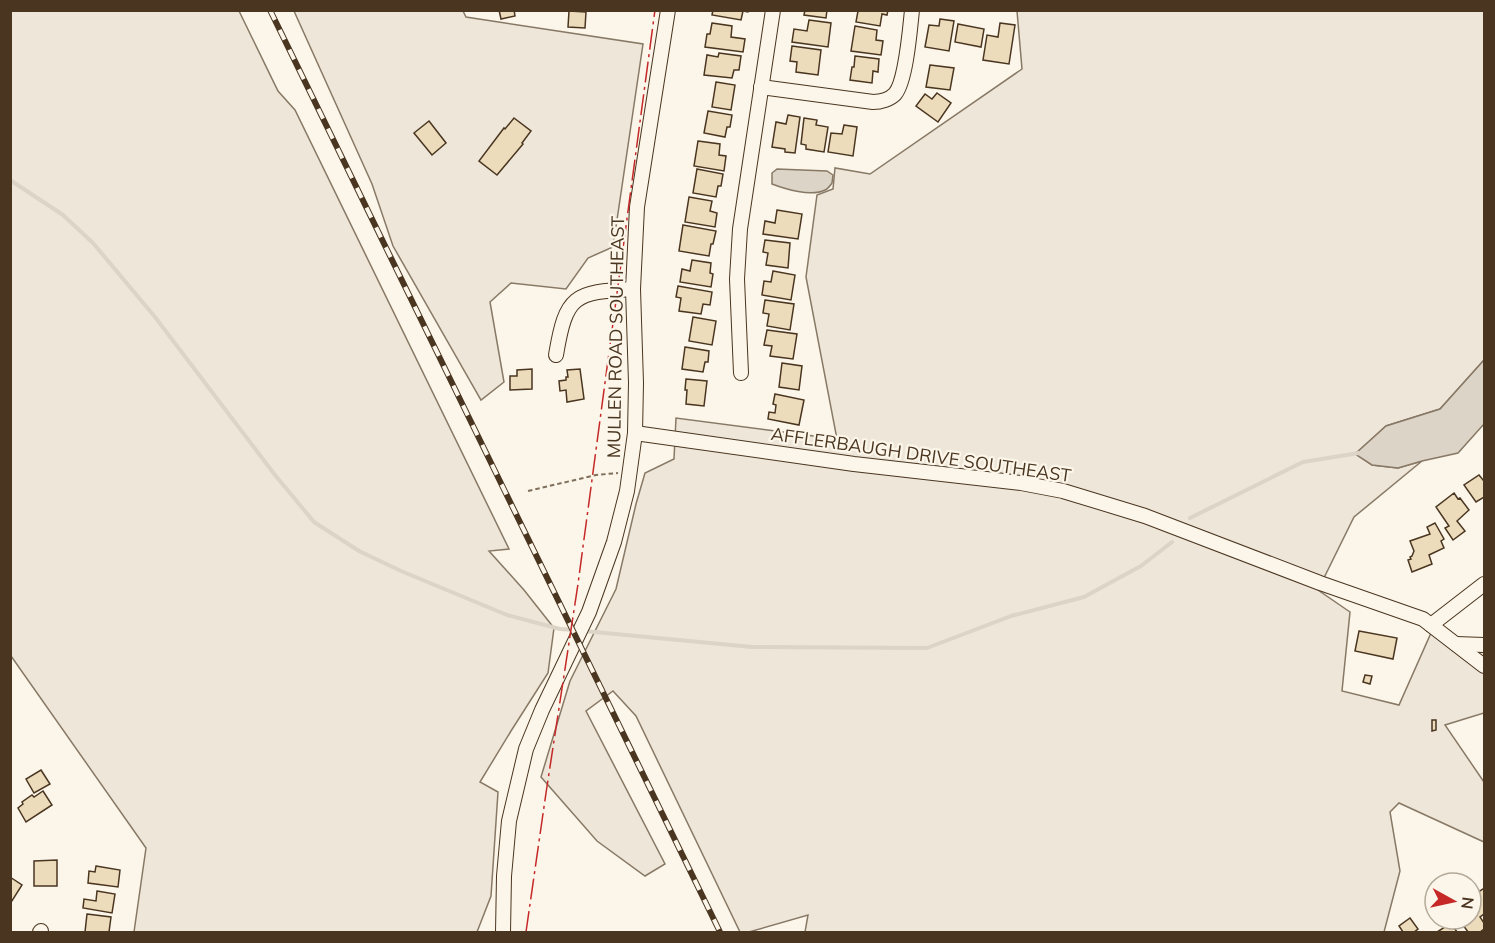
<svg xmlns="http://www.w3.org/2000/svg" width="1495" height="943" viewBox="0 0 1495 943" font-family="Mulish,sans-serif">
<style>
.green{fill:#ede6d9;stroke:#887966;stroke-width:1.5}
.water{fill:#dcd4c6;stroke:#887966;stroke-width:1.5}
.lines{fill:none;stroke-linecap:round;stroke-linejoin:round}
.stream{stroke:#dcd4c6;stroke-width:4}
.building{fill:#ecdcbc;stroke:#4a3520;stroke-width:1.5}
.minor-casing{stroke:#4a3520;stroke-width:16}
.path{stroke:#7f6f5c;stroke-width:2;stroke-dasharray:4.5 3;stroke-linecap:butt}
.minor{stroke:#fbf6e9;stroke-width:14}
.rail-casing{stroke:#4a3520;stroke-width:6}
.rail{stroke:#fbf6e9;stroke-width:4;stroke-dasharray:11;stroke-linecap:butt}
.power{stroke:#c62828;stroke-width:1.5;stroke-dasharray:21 4.5 3 4.5;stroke-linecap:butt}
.labels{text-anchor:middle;stroke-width:4.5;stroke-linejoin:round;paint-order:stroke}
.street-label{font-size:18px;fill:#4a3520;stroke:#fbf6e9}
</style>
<rect width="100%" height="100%" fill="#fbf6e9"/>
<g class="green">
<path d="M11,10L239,11L278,91L295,110L509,549L489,551L524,590L554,628L548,673L511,731L480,782L498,792L491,896L477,932H134L146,848L11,656Z"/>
<path d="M294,11H463L466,17L643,44L613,247L588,258L566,289L511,283L490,302L504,382L481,400L393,246L372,184Z"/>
<path d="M1017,11H1484V360L1440,409L1386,426L1356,454L1372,465L1398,468L1422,461L1354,517L1318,590L1350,612L1342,691L1399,705L1431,633L1484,652V713L1445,725L1484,782V842L1399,803L1390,812L1400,871L1384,932H805L808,915L749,932H740L636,716L613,691L586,711L665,864L645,876L597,841L541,777L570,681L616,589L636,504L645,473L674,459L676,418L837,439L806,277L817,195L833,189L835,168L870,174L1022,69Z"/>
</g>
<g class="water">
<path d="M777,169L827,171L833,175L832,183C830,186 828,189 825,190C811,197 785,189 772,184V173Z"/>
<path d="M1484,360V424L1458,453L1422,461L1398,468L1372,465L1355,454L1386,426L1440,409Z"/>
</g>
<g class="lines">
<g class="stream">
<path d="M10,180L63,215L93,243L155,317L275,475L314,522L359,551L401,571L507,615L560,629L576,630"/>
<path d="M1190,518L1303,462L1359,453"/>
<path d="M584,631L752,647L927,648L1011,616L1084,597L1141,566L1172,542"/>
</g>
</g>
<g class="building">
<path d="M499,10H514L515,16L501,19Z"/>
<path d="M713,10H749L748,12L743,11L741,20L712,15Z"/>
<path d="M805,10H827L826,18L804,15Z"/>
<path d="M853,10H888L887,15L882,14L880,26L856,22L858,11Z"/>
<path d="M569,11L586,12L585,28L568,27Z"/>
<path d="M940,19L954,21L949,51L925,47L929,25L939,26Z"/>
<path d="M809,20L831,23L828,47L792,42L794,29L807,31Z"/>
<path d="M712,23L732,26L731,37L745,39L743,52L705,47L707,34H710Z"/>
<path d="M1000,23L1015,25L1009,64L983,60L987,35L998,37Z"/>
<path d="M958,24L984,29L981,47L955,42Z"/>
<path d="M855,26L877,30L876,40L883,41L881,55L851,51Z"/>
<path d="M792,46L821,50L818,75L796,72L797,62L790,61Z"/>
<path d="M719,53L741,56L739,70H734L732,78L704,75L707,55L718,57Z"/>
<path d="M855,56L879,59L878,72L873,71L872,83L850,80L852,67H854Z"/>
<path d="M930,65L954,68L950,90L926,87Z"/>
<path d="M716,82L735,85L731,110L712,107Z"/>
<path d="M937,93L951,103L938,122L916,106L925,94L932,99Z"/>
<path d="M708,111L732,115L730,127H727L725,137L704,133Z"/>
<path d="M788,115L800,117L795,153L785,152V149L772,147L776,122L786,124Z"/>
<path d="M514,118L531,131L522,143L523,144L497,175L479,161L504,128L505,129Z"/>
<path d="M804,118L817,120L816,125L828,127L824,152L806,149V145L801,144Z"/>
<path d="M429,121L446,143L432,155L414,133Z"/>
<path d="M844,125L857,127L853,156L828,152L831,133L842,134Z"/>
<path d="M698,141L720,144L719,155L726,156L724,171L694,166Z"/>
<path d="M697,169L723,174L721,186H718L716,197L693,193Z"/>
<path d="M689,197L712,201L710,211L717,213L715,227L685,222Z"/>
<path d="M777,210L802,214L798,239L763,234L765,221L775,223Z"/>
<path d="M683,225L716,231L713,244H711L709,256L679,251Z"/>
<path d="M765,240L790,243L788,268L766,265L768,253L763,252Z"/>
<path d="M692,260L711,263L710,273L713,274L711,287L680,282L682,269L690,271Z"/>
<path d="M773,271L795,275L791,300L762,295L764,281L771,282Z"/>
<path d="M678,286L712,292L710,305L703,304L701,314L679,311L681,298L676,297Z"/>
<path d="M765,300L794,304L790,330L767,326L769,314L763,313Z"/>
<path d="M693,317L716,321L712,345L689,341Z"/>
<path d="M767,330L797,334L793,359L770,356L772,346L764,345Z"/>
<path d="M685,347L709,351L708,362H705L703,372L682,369Z"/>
<path d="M782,363L802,366L799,390L779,387Z"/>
<path d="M532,369V389L510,390V376H517V370Z"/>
<path d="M580,369L584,399L567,402L566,390L560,391L559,381L566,380V377H568L567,370Z"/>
<path d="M686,379L707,381L704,406L686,404L687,390H685Z"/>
<path d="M775,394L804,400L799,425L768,419L769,412L775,413L776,405L773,404Z"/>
<path d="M1479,475L1483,480L1484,479V498V497L1476,502L1464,485Z"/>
<path d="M1454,493L1458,499L1460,498L1469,510L1457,521L1465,531L1453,540L1445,528L1449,526L1436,507Z"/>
<path d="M1435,523L1444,539L1441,541L1444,548L1429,555L1432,564L1412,572L1408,560L1411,559L1410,557L1412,556L1414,551L1410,541L1430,534L1427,527Z"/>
<path d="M1359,631L1397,638L1393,659L1355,651Z"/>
<path d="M1365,675L1372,676L1370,684L1363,682Z"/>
<path d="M1432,720H1436V730L1432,731Z"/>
<path d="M41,770L50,784L34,793L26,779Z"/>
<path d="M43,791L52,805L26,822L18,808L23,804L22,802L32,795L34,797Z"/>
<path d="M57,860V886H34V861Z"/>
<path d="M96,866L120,870L118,887L88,883L89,871L95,872Z"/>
<path d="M10,877L22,885L10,904Z"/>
<path d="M1483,889L1484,890V914L1480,917L1484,923V929L1480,932H1468L1463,925L1466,923L1463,919H1471V897Z"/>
<path d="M97,891L115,894L112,913L83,908L84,899L96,901Z"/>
<path d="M87,914L111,917L109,932H85Z"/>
<path d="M1410,918L1418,929L1414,932H1403L1399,926Z"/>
<path d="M1451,923L1457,932H1437Z"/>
</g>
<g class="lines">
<defs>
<g id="minor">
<path d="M761,87L873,102C881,102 890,99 895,94C906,81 910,29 912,10"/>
<path d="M556,355C566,295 574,292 633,289"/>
<path d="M741,373L737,279L740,229L773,10"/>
<path d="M635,433L854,464L1021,483L1063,491L1145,516L1320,583L1423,619L1484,666"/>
<path d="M1431,625L1484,584"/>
<path d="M1456,644L1484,645"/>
<path d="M40,932L41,931"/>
<path d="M503,932L504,876L509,821L526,749L542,710L589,612L614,542L627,491L635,433L636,383L633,289L637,207L668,10"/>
</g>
</defs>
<use href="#minor" class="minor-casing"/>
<path class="path" d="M528,491L596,475L618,473"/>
<use href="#minor" class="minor"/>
<defs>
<path id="rail" d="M270,10L720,932"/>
</defs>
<use href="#rail" class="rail-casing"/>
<use href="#rail" class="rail"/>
<path class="power" d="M526,932L546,793L578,584L655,10"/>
</g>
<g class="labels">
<g class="street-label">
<text transform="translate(616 337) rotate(-89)" y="6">MULLEN ROAD SOUTHEAST</text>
<text transform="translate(921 455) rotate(8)" y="6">AFFLERBAUGH DRIVE SOUTHEAST</text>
</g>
</g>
<rect width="1495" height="943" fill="none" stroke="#4a3520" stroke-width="24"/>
<g transform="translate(1453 901) rotate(98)"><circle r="28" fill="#fbf6e9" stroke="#b4a999" stroke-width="1.5"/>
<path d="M0-4.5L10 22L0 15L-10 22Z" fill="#c62828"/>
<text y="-9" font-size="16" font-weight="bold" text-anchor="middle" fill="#4a3520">N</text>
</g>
</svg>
